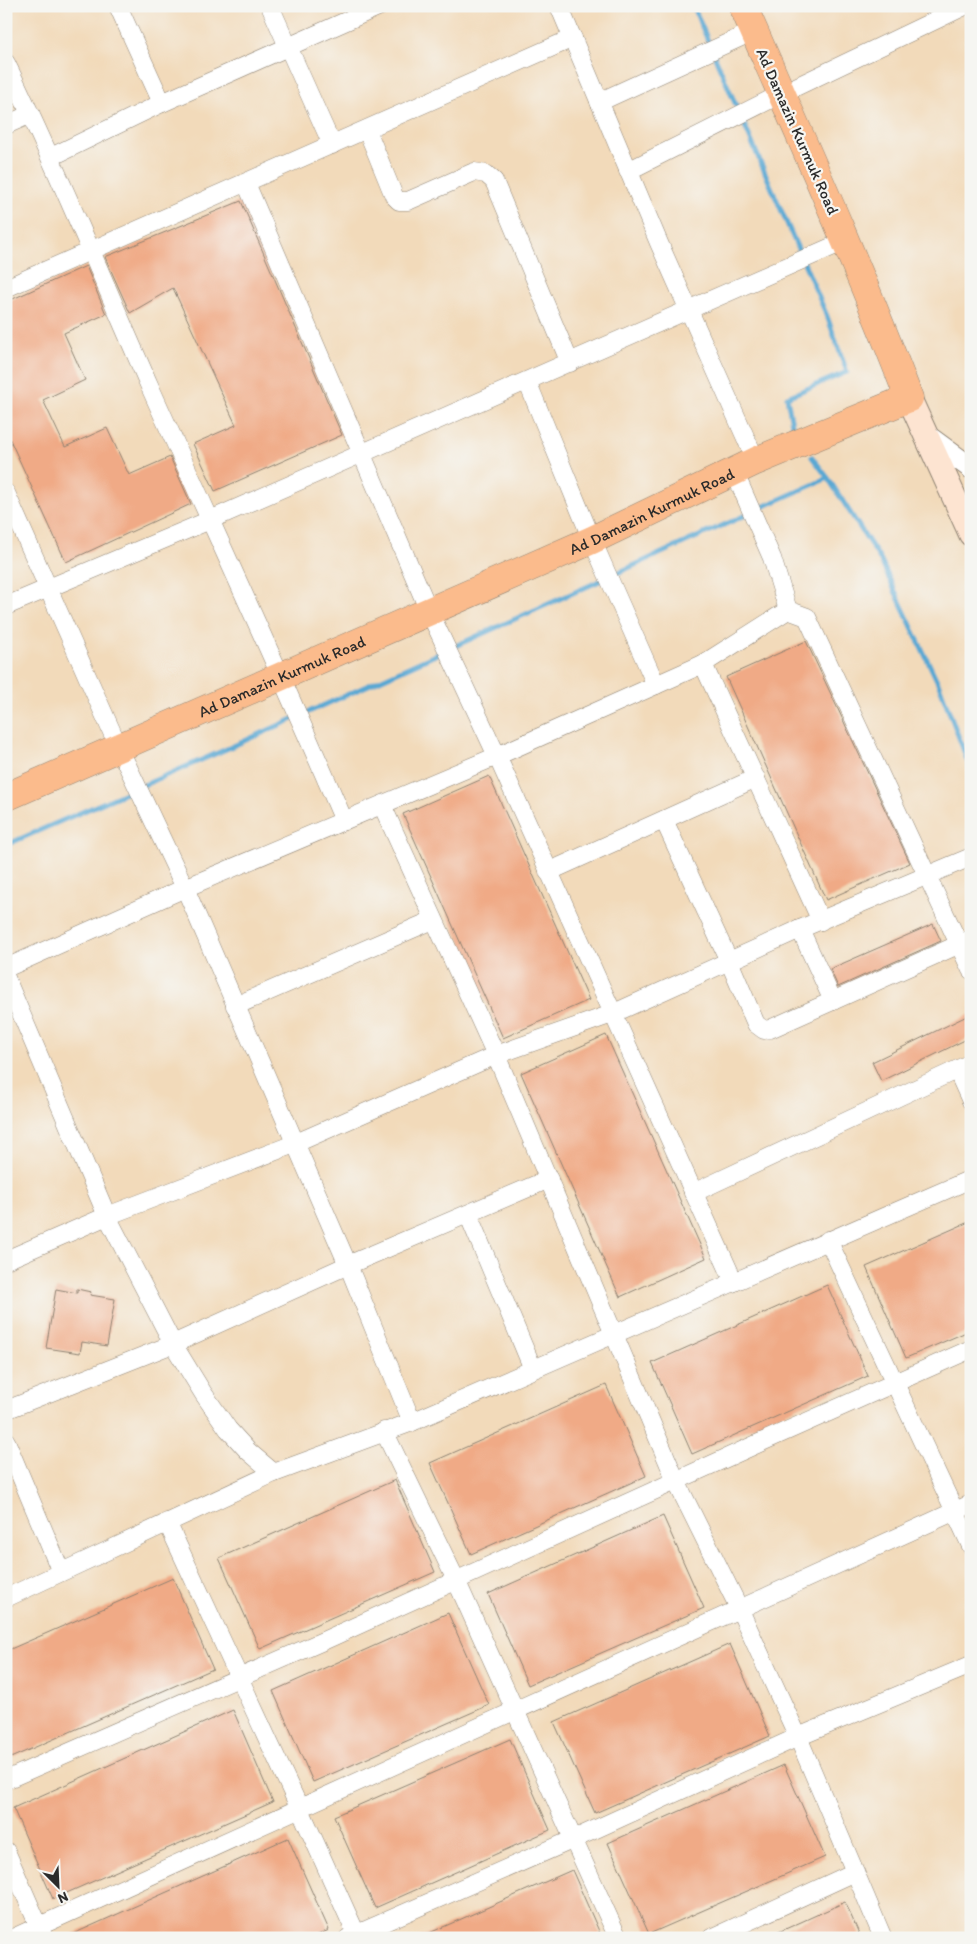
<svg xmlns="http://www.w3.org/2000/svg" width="977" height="1944" viewBox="0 0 977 1944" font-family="Itim,sans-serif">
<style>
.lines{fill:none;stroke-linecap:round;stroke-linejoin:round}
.stream{stroke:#5aa8d3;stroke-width:5}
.building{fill:#f0aa86}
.minor-casing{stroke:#8e8272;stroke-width:19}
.tertiary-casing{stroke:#8e8272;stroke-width:23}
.secondary-casing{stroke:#8e8272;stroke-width:26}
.trunk-casing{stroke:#8e8272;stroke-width:29}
.minor{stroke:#fff;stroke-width:18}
.tertiary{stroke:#fff;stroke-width:21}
.secondary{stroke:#fde4d1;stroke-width:24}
.trunk{stroke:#fbbb8c;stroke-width:28}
.labels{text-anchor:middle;stroke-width:4.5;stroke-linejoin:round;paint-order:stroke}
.street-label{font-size:16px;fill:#2b2b2b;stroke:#f6f6f2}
</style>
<rect width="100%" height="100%" fill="#f6f6f2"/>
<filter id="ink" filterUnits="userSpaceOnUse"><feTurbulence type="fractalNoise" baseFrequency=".02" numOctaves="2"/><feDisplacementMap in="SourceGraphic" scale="10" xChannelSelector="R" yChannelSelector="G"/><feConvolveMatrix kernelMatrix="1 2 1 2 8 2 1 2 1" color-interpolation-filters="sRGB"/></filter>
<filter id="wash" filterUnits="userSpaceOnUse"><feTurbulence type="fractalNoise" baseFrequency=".0096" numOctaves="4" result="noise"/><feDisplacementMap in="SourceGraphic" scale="20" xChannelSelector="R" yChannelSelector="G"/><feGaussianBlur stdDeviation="1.12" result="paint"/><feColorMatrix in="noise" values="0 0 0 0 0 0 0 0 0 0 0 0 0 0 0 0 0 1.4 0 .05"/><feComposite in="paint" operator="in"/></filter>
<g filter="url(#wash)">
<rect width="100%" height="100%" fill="#f2daba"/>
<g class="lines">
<g class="stream">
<path d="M693,6L827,316L847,372L787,397L793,430"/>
<path d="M812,457L828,478L880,559L940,687L971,770"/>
<path d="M760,508L828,478"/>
<path d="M6,845L222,751L746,515"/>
</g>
</g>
<g id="blocks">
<g class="building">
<path d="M241,201L342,435L215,491L193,444L236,425L173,288L130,313L105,257Z"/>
<path d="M86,266L106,314L64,333L85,380L43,400L65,447L107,428L129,475L170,457L191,504L66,562L6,431V302Z"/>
<path d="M806,641L910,863L826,900L726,677Z"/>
<path d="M489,776L589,1000L503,1038L403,814Z"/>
<path d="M933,924L941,941L838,987L830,969Z"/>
<path d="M971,1014V1037L881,1081L872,1062Z"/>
<path d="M606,1035L706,1258L620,1297L521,1073Z"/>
<path d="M971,1221V1330L906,1358L866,1267Z"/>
<path d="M827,1285L868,1376L692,1454L652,1363Z"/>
<path d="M56,1289L77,1293V1289L91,1292L90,1295L115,1299L107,1346L82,1342L80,1353L46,1348Z"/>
<path d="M606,1385L646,1476L471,1554L430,1463Z"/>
<path d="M395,1480L435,1572L260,1649L219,1558Z"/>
<path d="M663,1516L704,1608L528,1685L488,1594Z"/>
<path d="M173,1578L213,1669L6,1760V1651Z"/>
<path d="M448,1613L489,1705L313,1782L273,1691Z"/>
<path d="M730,1644L770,1736L595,1813L554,1722Z"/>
<path d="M233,1710L273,1802L53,1899L13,1808Z"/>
<path d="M510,1739L550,1830L375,1908L334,1816Z"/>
<path d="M784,1765L825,1857L649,1934L608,1843Z"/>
<path d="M288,1838L329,1930L311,1938H64Z"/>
<path d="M572,1870L602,1938H418L484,1909Z"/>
<path d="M845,1902L861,1938H765L801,1922Z"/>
</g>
</g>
</g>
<g filter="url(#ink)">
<use href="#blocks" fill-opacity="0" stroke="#8e8272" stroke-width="1"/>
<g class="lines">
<defs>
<g id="minor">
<path d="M118,6L162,103"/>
<path d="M270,6L332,145"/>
<path d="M559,6L659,243L756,461"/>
<path d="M6,63C58,169 102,279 150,387C215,532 282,675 344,821"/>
<path d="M599,102L754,31"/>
<path d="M6,125L31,114"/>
<path d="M367,130L394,196L399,201H408L474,172L486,174L494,181L570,363"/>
<path d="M51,157L162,103L380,6"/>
<path d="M628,171L783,93L965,6"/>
<path d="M246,183L429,611L497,756L734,1282"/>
<path d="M6,288L573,38"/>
<path d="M527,381L592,540L656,685"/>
<path d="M734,471L772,558L788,610L807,617L971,970"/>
<path d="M6,493L119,748L185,888L348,1265L412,1422"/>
<path d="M6,606L210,520L845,241"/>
<path d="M703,664L821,921"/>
<path d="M382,805L496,1055L676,1481L739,1608L798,1737L883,1938"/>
<path d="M664,820L729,961L756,1024L764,1030L770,1029L971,939"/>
<path d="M548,872L756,778"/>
<path d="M800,929L833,1001"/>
<path d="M6,968L185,888L497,756L703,664L788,610"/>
<path d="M6,978L107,1216L173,1344L203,1393L228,1429L248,1451L274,1473"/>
<path d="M235,1006L433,920"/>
<path d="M957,1070L971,1101"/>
<path d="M693,1193L971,1063"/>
<path d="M468,1214L533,1369"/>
<path d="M828,1240L971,1546"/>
<path d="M6,1260L107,1216L294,1144L496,1055L612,1014L800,929L971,857"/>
<path d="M6,1410L173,1344L348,1265L549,1179"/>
<path d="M384,1431L456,1580L618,1938"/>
<path d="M6,1441L61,1572"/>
<path d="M167,1522L300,1809L358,1938"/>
<path d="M6,1598L274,1473L412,1422L971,1179"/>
<path d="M6,1780L323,1641L757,1444L971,1349"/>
<path d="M6,1851L44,1938"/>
<path d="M13,1938L971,1504"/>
<path d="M348,1938L574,1839L798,1737L971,1665"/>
<path d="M712,1938L855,1872"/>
</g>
<path id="tertiary" d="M926,435L971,468"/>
<path id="secondary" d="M909,398L971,534"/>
<g id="trunk">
<path id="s1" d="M6,797L592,540L756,461L909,398C858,265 800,136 743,6"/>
</g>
</defs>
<use href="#minor" class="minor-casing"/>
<use href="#tertiary" class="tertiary-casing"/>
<use href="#secondary" class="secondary-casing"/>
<use href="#trunk" class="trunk-casing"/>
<use href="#minor" class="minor"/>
<use href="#tertiary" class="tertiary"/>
<use href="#secondary" class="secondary"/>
<use href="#trunk" class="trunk"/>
</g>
</g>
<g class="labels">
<g class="street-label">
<text transform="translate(798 131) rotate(66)" y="6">Ad Damazin Kurmuk Road</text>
<text dy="6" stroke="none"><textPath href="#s1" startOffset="706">Ad Damazin Kurmuk Road</textPath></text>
<text dy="6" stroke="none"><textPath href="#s1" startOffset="301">Ad Damazin Kurmuk Road</textPath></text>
</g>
</g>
<rect width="977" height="1944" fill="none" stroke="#f6f6f2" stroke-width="25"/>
<g transform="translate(58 1886) rotate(156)" stroke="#f6f6f2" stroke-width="4" paint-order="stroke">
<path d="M0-4L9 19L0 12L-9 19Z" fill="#2b2b2b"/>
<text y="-8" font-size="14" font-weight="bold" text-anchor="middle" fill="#2b2b2b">N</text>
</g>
</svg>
